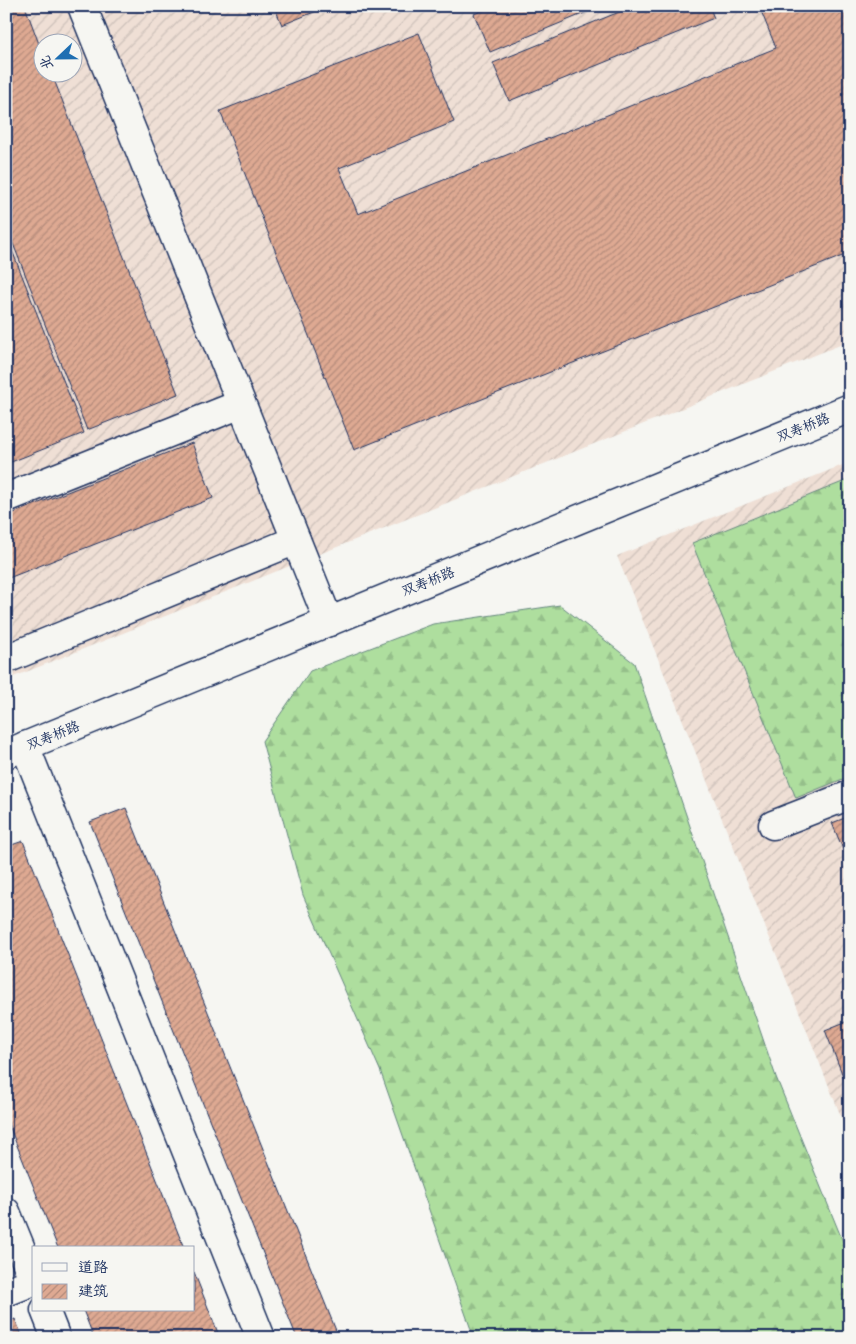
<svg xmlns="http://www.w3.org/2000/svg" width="856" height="1344" viewBox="0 0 856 1344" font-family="Pangolin,'LXGW WenKai TC',sans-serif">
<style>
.industrial{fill:url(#industrial-furrows);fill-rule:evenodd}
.forest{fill:url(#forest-firs);stroke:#64867e}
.building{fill:url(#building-hatch);stroke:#1b2f5e}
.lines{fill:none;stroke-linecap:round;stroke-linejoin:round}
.minor-casing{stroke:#1b2f5e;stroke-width:31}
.minor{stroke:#f6f6f2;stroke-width:28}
.labels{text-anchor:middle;stroke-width:5;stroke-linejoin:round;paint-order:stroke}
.street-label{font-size:14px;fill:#1b2f5e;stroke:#f6f6f2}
</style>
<defs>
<pattern id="industrial-furrows" width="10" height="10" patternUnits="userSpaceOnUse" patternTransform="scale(1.25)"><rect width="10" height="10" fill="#efdfd5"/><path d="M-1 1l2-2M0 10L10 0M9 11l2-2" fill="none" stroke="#ccc0b9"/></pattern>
<pattern id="forest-firs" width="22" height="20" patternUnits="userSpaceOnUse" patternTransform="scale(1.25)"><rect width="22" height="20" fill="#aede9e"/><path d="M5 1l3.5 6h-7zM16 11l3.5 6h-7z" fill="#95bf8a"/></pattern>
<pattern id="building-hatch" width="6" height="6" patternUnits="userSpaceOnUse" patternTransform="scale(1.25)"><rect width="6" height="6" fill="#dea992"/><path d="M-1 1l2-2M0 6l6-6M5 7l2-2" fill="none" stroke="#b38a7a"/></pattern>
</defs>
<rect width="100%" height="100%" fill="#f6f6f2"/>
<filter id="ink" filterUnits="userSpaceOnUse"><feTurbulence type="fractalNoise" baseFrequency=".02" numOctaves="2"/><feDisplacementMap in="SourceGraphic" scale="10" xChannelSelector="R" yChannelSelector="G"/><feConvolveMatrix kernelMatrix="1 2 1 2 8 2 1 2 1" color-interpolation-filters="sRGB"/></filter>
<g filter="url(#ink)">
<g class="industrial">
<path d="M6,6H850V341L6,680ZM42,42H72V72H42Z"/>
<path d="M850,462V1139L617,556Z"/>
</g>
<g class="forest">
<path d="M850,479V776L796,798L692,543Z"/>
<path d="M560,605L634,663L776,1077L850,1259V1338H474L380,1070L303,895L262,741L310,671L433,624Z"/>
</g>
<g class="building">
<path d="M6,6H25L42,52V72H51L178,394L87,430L6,226Z"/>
<path d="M274,6H329L282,25Z"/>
<path d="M493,6H602L490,52L474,14Z"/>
<path d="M634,6H709L714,18L509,101L493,63Z"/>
<path d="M759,6H850V253L354,450L220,111L419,33L454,122L339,168L358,214L776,48Z"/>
<path d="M6,235L84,433L6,464Z"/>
<path d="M192,443L213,498L6,579V516Z"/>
<path d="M126,808L339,1338H297L90,822Z"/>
<path d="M850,816V866L832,823Z"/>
<path d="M23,841L184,1248H58L6,1118V847Z"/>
<path d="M850,1020V1094L825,1030Z"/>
<path d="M194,1272L220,1338H94L83,1310H194Z"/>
<path d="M15,1319L23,1338H6V1322Z"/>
</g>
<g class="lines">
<defs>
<g id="minor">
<path d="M82,6L329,622"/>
<path d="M6,498L241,404"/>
<path d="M6,659L296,540"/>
<path d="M25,746L261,1338"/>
<path d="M6,754L850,408"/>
<path d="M773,825L850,795"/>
<path d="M6,1212L34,1281"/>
<path d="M6,1292L34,1281"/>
<path d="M45,1310L56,1338"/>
</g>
</defs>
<use href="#minor" class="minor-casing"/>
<use href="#minor" class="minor"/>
</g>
</g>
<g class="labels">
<g class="street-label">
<text transform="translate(803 427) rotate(-22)" y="5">双寿桥路</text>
<text transform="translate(428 581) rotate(-22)" y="5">双寿桥路</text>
<text transform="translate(53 735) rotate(-22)" y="5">双寿桥路</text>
</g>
</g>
<rect width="856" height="1344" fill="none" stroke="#f6f6f2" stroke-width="25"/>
<rect x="12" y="12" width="831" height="1319" fill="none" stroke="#1b2f5e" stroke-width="2" filter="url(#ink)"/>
<rect x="32" y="1246" width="162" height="65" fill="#f6f6f2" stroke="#9ea6b7"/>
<rect x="42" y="1263" width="25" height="8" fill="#f6f6f2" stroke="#9ea6b7"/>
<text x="78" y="1272" font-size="15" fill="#1b2f5e">道路</text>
<rect x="42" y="1284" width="25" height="15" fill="url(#building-hatch)" stroke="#9ea6b7"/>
<text x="78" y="1296" font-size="15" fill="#1b2f5e">建筑</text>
<g transform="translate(58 58) rotate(248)"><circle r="24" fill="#f6f6f2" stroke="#9ea6b7"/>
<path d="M0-4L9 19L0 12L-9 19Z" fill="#1f6fb2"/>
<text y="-8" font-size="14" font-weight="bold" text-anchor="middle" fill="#1b2f5e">北</text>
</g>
</svg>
